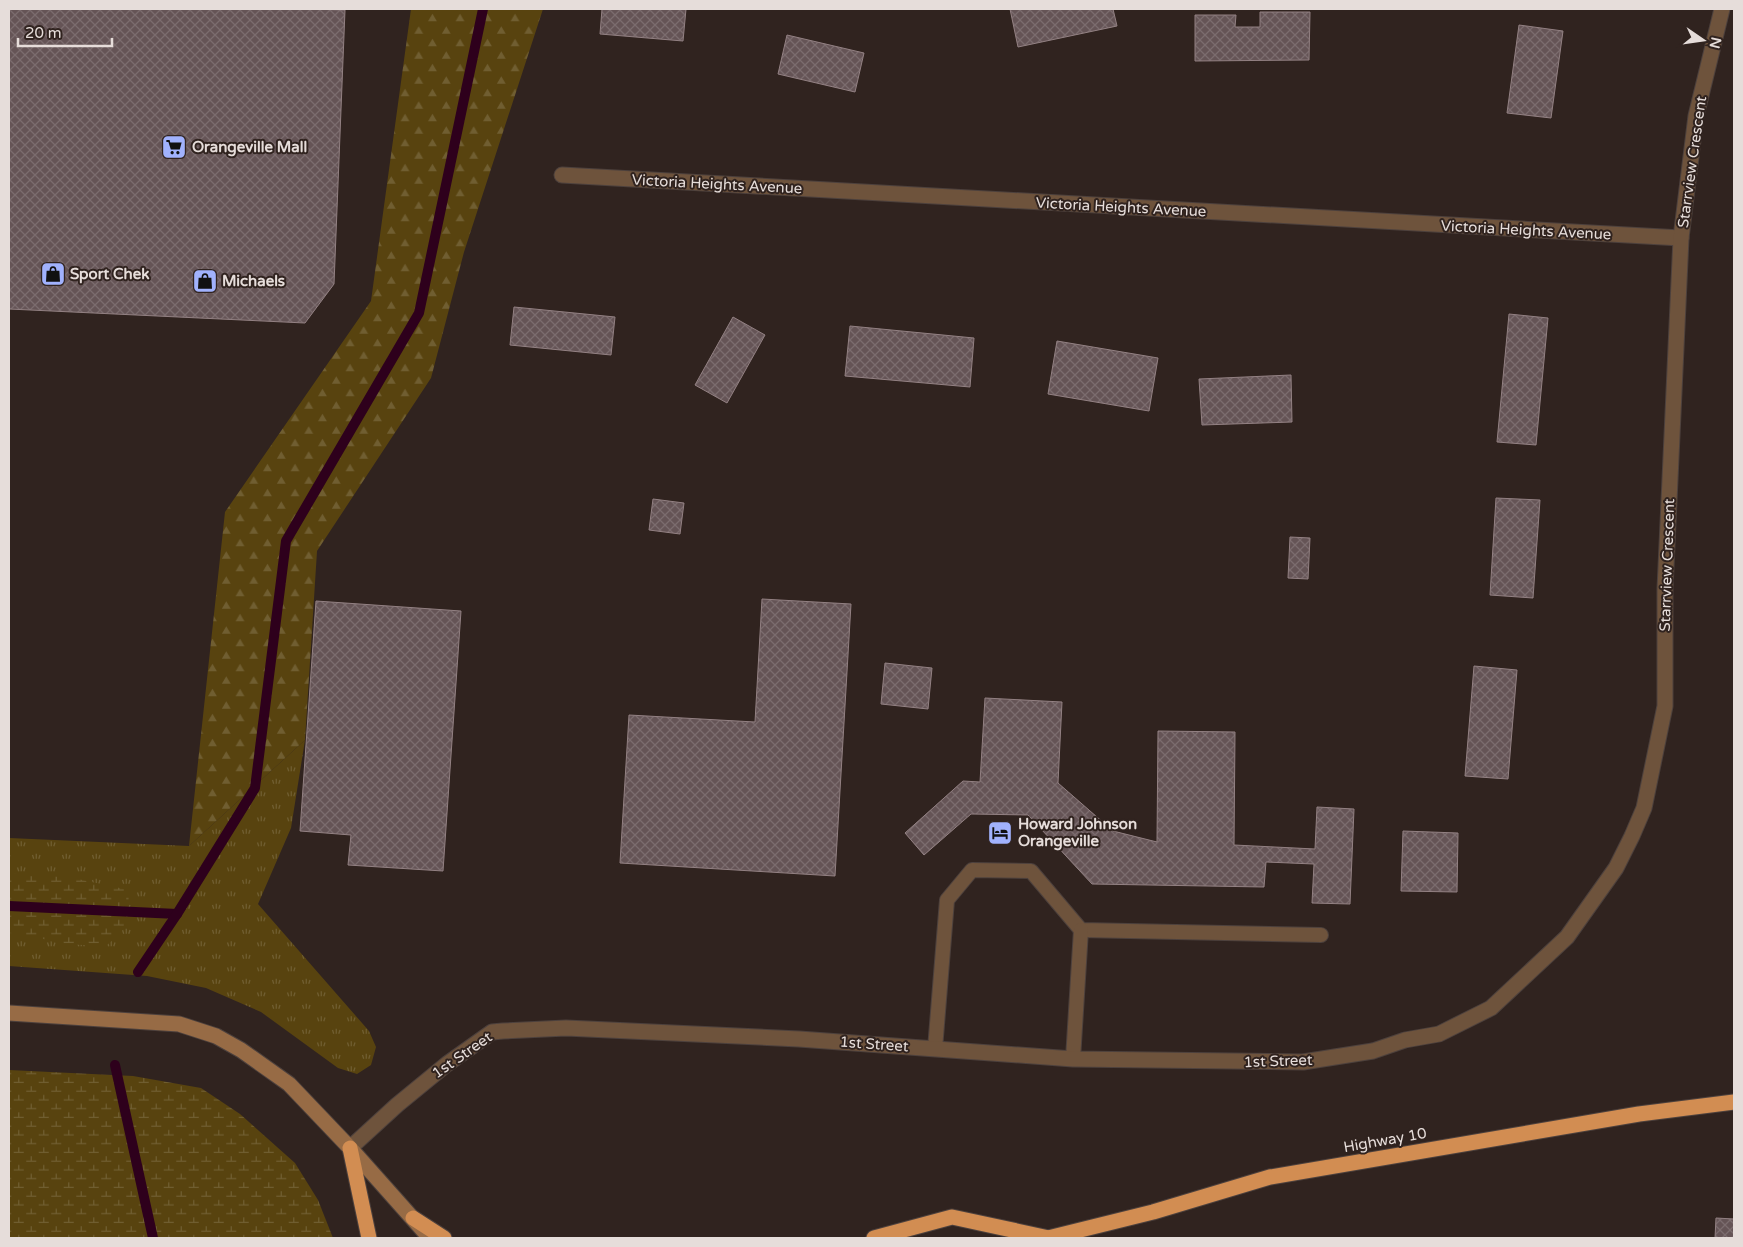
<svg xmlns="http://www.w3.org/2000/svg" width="1743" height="1247" viewBox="0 0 1743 1247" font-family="'Varela Round',sans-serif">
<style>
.grass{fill:url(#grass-tufts)}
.forest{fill:url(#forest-firs)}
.wetland{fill:url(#wetland-marsh)}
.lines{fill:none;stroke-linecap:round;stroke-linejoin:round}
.stream{stroke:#2e001c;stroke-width:10}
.building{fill:url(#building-cross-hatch);stroke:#938183}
.lane-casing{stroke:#4d413d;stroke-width:16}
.street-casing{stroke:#4d413d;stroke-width:17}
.secondary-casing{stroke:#4d413d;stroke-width:17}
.highway-casing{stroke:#4d413d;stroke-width:17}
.lane{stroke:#6e533c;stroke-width:14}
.street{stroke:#6e533c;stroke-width:15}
.secondary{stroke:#976b45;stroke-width:15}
.highway{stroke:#d28d52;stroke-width:15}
.labels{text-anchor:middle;stroke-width:4;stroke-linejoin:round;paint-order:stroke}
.poi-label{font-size:15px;font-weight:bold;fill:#e6ddda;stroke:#30231f;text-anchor:start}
.street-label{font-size:15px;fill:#e6ddda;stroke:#30231f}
</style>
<defs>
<pattern id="grass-tufts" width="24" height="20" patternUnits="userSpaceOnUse" patternTransform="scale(1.25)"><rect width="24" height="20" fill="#58430f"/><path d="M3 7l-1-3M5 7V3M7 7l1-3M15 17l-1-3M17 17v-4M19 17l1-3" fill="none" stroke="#705e31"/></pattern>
<pattern id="forest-firs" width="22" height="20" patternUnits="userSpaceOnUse" patternTransform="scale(1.25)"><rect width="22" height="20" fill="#58430f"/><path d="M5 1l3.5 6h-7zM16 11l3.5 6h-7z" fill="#705e31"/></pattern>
<pattern id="wetland-marsh" width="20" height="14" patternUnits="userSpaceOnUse" patternTransform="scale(1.25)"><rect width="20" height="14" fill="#58430f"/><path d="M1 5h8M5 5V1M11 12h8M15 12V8" fill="none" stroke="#705e31"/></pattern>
<pattern id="building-cross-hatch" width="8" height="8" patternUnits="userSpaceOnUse" patternTransform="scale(1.25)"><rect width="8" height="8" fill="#655456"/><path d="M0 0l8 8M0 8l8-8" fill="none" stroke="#7b6c6e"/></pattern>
</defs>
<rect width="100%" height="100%" fill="#30231f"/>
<path class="grass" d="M305,740L291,828L258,904L369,1031L376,1047L371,1065L357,1074L338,1068L261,1012L206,988L147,976L9,966V838L189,846Z"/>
<path class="forest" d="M411,9H543L464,252L431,378L317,551L305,740L189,846L225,512L371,301Z"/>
<g class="wetland">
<path d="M9,873L73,878L129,890L127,926L106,946L61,944L33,936L9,933Z"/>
<path d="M9,1070L133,1076L201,1088L240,1114L295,1163L318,1200L333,1238H9Z"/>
</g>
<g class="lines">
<g class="stream">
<path d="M9,906L177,914"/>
<path d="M138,972L177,914L255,788L286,541L419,313L483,9"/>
<path d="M115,1065L153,1238"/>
</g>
</g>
<g class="building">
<path d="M9,9H307L345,10L334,284L305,323L9,309Z"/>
<path d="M602,9H686L683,41L600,34Z"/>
<path d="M1010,9H1113L1117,26L1018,47Z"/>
<path d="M1260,12H1310L1309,60L1195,61V15H1236L1235,27H1260Z"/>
<path d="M1519,25L1563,31L1551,118L1507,113Z"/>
<path d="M787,35L864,53L855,92L778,74Z"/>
<path d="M514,307L615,317L611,355L510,345Z"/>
<path d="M1509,314L1548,318L1536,445L1497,442Z"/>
<path d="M733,317L765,335L727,403L695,385Z"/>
<path d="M850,326L974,338L970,387L845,376Z"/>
<path d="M1057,341L1158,358L1149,411L1048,394Z"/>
<path d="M1291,375L1292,422L1202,425L1199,379Z"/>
<path d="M1496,498L1540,500L1533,598L1490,595Z"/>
<path d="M653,499L684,503L680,534L649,530Z"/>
<path d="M1290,537L1310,538L1308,579L1288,578Z"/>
<path d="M762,599L851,604L835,876L620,863L629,715L755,722Z"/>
<path d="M316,601L461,611L443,871L348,865L351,835L300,831Z"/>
<path d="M885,663L932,668L928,709L881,704Z"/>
<path d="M1474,666L1517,670L1508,779L1465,776Z"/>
<path d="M985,698L1062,702L1058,783L1113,831L1157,842L1158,731L1235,732L1234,845L1315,849L1317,807L1354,809L1350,904L1312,903L1314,864L1266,862L1264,887L1092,884L1028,815L971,814L924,855L905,833L963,781L980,782Z"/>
<path d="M1403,831L1458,833L1457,892L1401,891Z"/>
<path d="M1716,1218L1734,1219V1238H1715Z"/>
</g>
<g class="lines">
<defs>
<g id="lane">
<path d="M935,1049L947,900L972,870L1031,871L1081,930L1321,935"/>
<path d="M1073,1059L1081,930"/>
</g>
<g id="street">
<path d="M562,175L1681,238"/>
<path d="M350,1148L397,1105L447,1064L492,1032L503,1031L566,1028L799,1039L1073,1059L1303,1062L1373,1051L1405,1040L1439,1034L1491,1008L1567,937L1616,868L1632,836L1644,808L1665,706V589L1681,238L1696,116L1722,9"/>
</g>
<path id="secondary" d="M9,1013L179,1024L216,1036L241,1050L289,1084L350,1148L430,1238"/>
<g id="highway">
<path d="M350,1148L369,1238"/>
<path d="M413,1218L444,1238"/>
<path d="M874,1238L952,1217L1049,1238"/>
<path d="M1048,1238L1153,1212L1270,1177L1639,1114L1734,1102"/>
</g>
</defs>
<use href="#lane" class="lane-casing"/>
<use href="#street" class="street-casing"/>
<use href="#secondary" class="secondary-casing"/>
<use href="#highway" class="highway-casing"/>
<use href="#lane" class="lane"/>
<use href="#street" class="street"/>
<use href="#secondary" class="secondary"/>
<use href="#highway" class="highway"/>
</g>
<defs>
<symbol id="supermarket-square" viewBox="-11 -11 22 22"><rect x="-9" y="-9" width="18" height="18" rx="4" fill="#a1b2fd" stroke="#30231f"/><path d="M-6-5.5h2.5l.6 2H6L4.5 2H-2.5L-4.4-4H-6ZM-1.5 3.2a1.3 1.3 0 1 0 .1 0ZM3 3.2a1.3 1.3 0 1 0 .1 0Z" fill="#111"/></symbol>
<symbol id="shop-square" viewBox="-11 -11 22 22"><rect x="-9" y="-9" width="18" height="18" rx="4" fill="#a1b2fd" stroke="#30231f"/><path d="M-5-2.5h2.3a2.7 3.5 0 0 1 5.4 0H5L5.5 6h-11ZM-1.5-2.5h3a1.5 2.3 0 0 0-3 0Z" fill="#111"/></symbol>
<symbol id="hotel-square" viewBox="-11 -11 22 22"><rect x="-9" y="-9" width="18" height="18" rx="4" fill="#a1b2fd" stroke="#30231f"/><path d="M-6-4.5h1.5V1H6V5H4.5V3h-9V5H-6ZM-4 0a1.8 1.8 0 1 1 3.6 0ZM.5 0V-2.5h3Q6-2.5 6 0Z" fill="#111"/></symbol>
</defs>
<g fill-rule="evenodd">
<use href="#supermarket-square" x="160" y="133" width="28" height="28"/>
<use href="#shop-square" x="39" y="260" width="28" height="28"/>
<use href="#shop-square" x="191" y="267" width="28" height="28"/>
<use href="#hotel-square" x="986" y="819" width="28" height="28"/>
</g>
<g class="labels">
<g class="poi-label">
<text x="192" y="152">Orangeville Mall</text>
<text x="70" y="279">Sport Chek</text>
<text x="222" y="286">Michaels</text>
<text x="1018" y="829">Howard Johnson<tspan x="1018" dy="17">Orangeville</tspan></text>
</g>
<g class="street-label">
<text transform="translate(1692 162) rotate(-82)" y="5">Starrview Crescent</text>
<text transform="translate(717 184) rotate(3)" y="5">Victoria Heights Avenue</text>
<text transform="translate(1121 207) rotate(3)" y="5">Victoria Heights Avenue</text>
<text transform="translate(1526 230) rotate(3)" y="5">Victoria Heights Avenue</text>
<text transform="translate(1667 565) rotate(-88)" y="5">Starrview Crescent</text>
<text transform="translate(874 1044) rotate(4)" y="5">1st Street</text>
<text transform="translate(462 1055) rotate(-35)" y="5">1st Street</text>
<text transform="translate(1278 1061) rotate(-2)" y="5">1st Street</text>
<text transform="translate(1385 1140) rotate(-10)" y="5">Highway 10</text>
</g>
</g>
<rect width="1743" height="1247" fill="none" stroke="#e6ddda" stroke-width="20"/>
<g transform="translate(1703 40) rotate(103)" stroke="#30231f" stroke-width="4" paint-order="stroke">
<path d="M0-4L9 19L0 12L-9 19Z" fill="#e6ddda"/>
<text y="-8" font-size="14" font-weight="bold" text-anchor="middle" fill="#e6ddda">N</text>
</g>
<path d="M18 38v8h94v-8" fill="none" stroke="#e6ddda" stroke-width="2.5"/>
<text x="25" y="38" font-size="15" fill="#e6ddda" stroke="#30231f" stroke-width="4" paint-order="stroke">20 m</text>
</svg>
